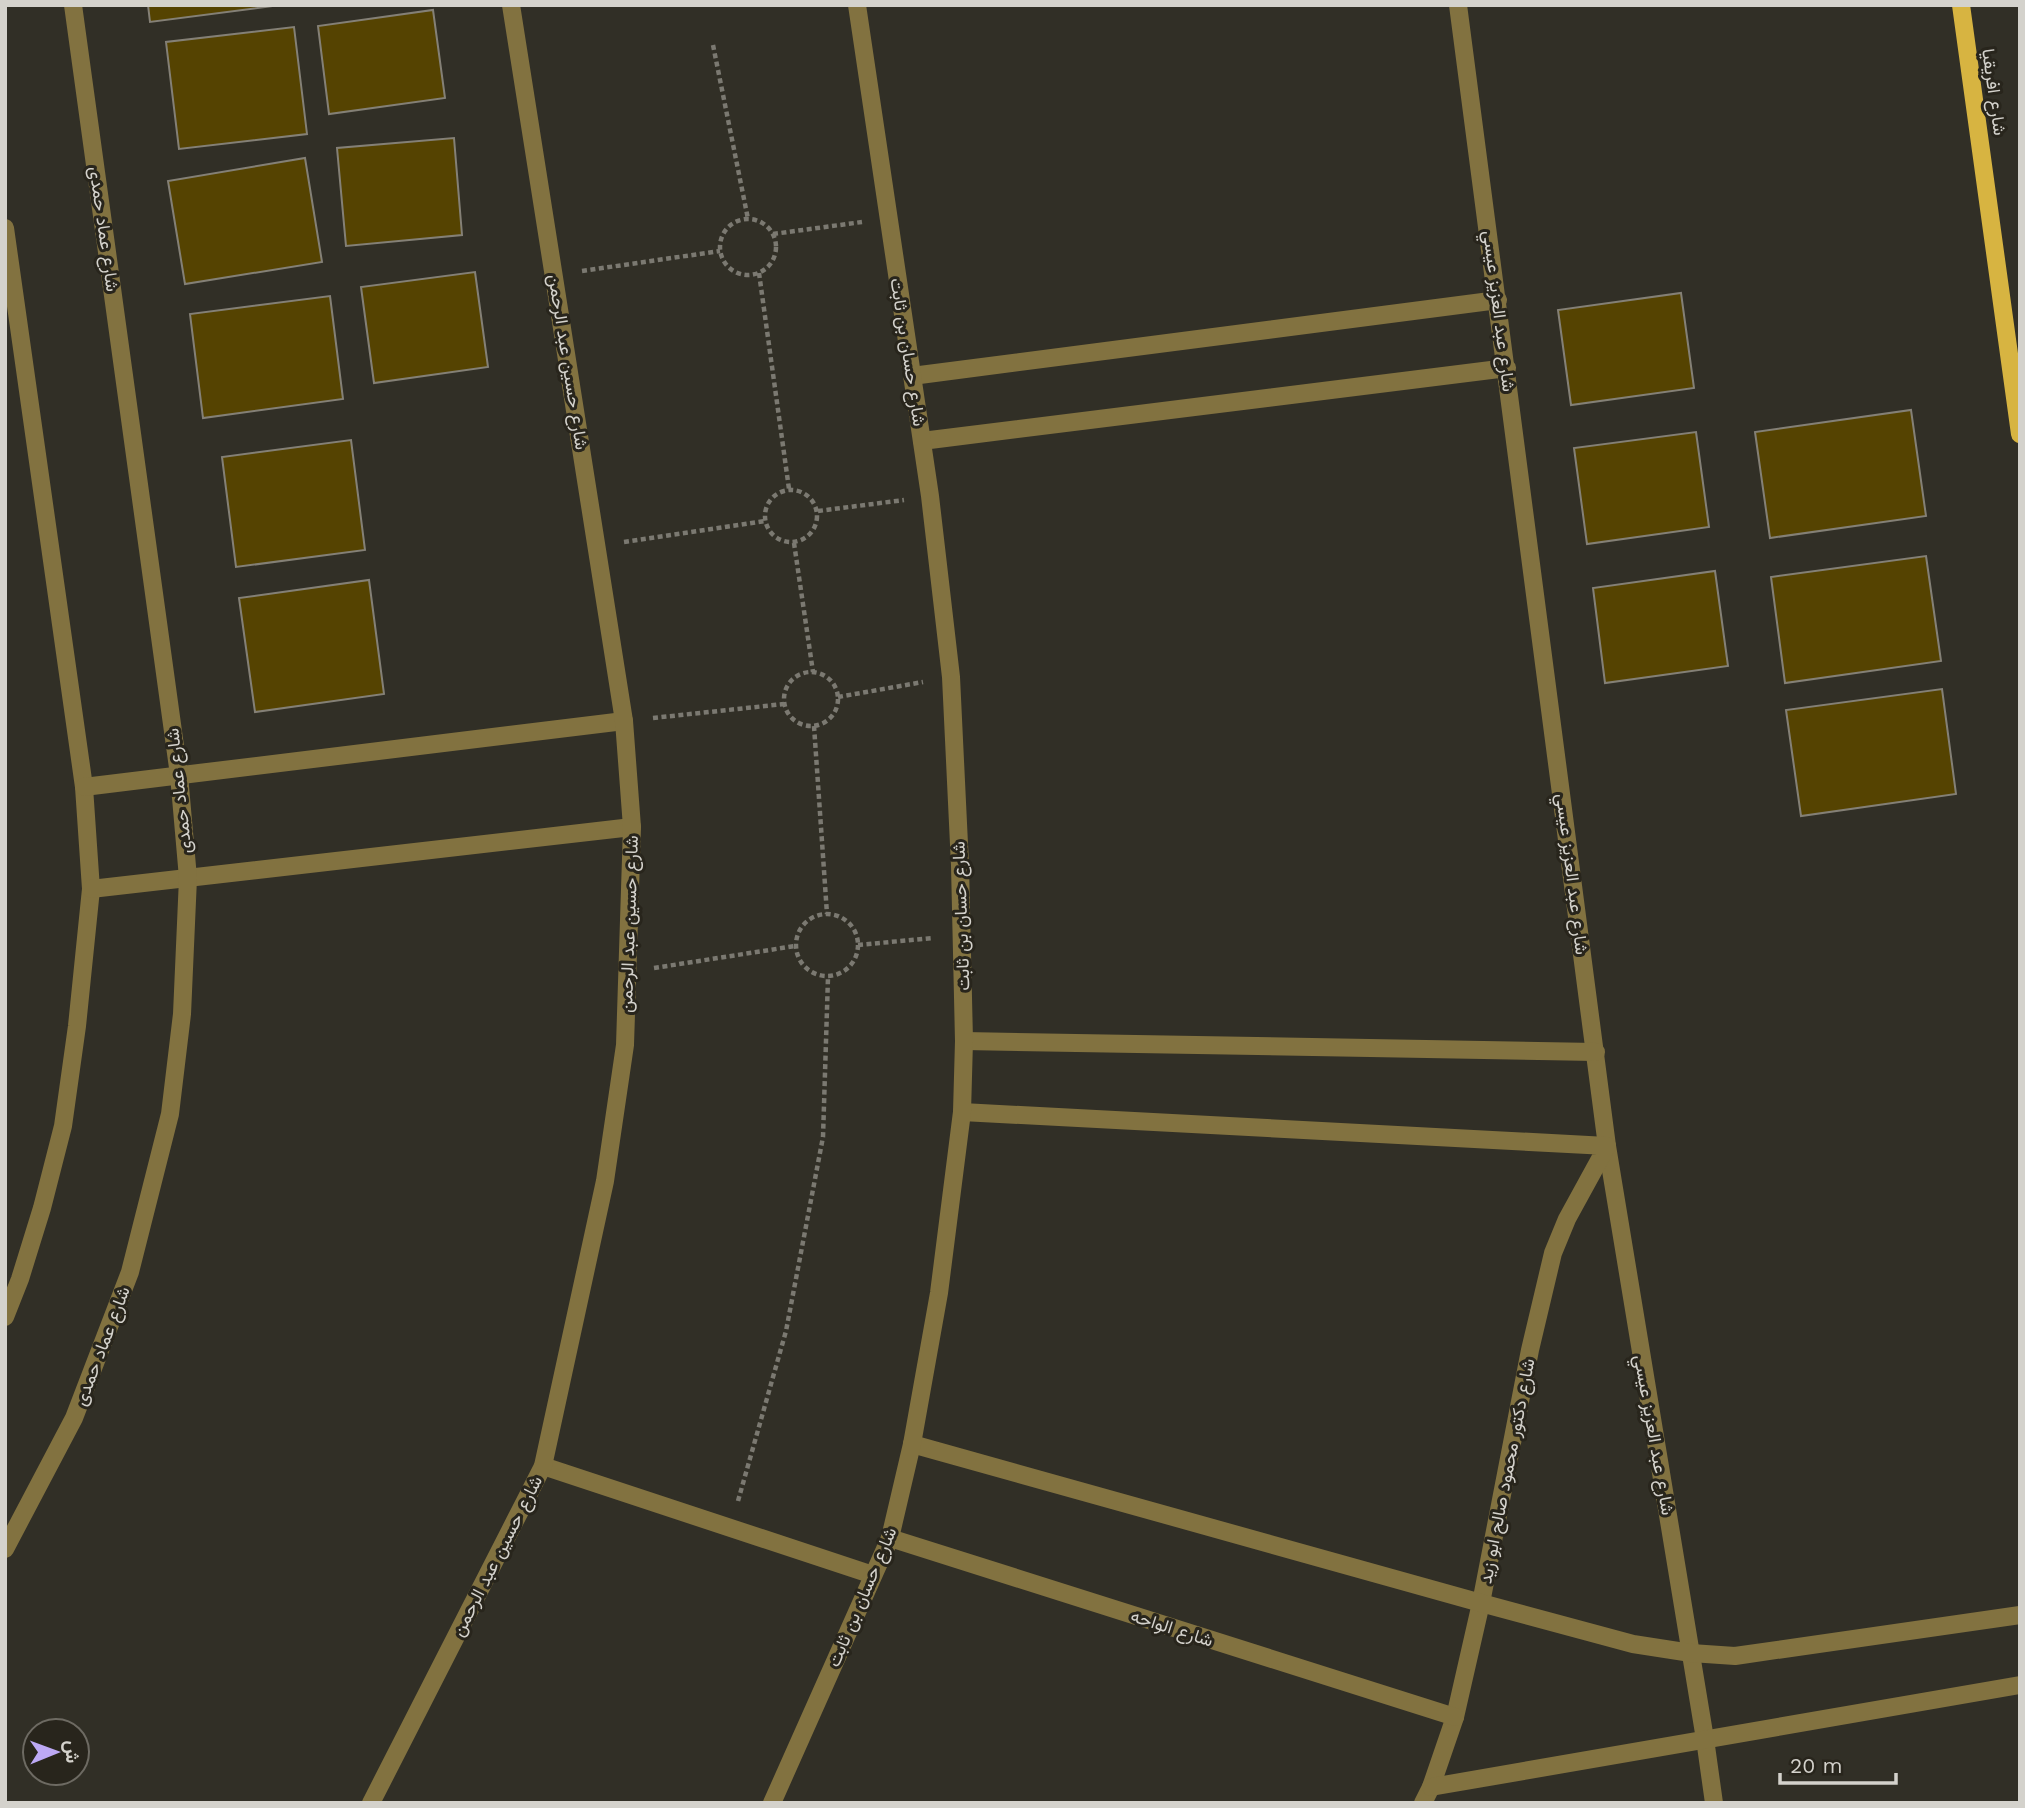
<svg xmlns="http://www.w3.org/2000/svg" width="2025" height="1808" viewBox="0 0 2025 1808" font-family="'Work Sans',Vazirmatn,sans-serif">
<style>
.building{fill:#554301;stroke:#848076;stroke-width:2}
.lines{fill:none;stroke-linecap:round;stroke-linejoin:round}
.path{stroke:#7b7971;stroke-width:4.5;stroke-dasharray:5 3.5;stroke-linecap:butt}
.minor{stroke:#827240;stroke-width:18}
.major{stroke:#d7b441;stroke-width:18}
.labels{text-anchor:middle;stroke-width:6;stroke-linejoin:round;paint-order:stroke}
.street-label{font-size:18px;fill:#d4d2cc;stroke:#28251c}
</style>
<rect width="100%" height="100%" fill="#312f26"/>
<g class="building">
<path d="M148,5H280L150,22Z"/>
<path d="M433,10L445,98L329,114L318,26Z"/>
<path d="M294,27L307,134L179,149L166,42Z"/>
<path d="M454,138L462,235L346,246L337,148Z"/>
<path d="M305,158L322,262L185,284L168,181Z"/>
<path d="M475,272L488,367L374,383L361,287Z"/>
<path d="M1681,293L1694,388L1571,405L1558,310Z"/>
<path d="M330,296L343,399L203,418L190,314Z"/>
<path d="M1911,410L1926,516L1770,538L1755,432Z"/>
<path d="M1696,432L1709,527L1587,544L1574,448Z"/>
<path d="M351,440L365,550L236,567L222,457Z"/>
<path d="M1926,556L1941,661L1785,683L1771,577Z"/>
<path d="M1715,571L1728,666L1605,683L1593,588Z"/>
<path d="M369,580L384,694L255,712L239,598Z"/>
<path d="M1942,689L1956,794L1801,816L1786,710Z"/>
</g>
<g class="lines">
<g class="path">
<path d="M713,45L748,219"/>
<circle cx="748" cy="247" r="28"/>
<path d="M773,234L862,222"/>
<path d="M582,271L720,251"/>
<path d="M759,273L789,489"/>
<circle cx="791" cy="516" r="26"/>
<path d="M818,511L904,500"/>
<path d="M624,542L765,521"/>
<path d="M794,543L813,672"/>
<circle cx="811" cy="699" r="27"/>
<path d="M838,697L923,682"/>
<path d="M653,718L784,704"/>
<path d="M814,726L827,914"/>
<circle cx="827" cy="945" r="31"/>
<path d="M858,945L933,938"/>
<path d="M654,968L795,946"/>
<path d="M738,1501L786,1331L823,1137L828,977"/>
</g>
<g class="minor">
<path d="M1458,5L1607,1146L1705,1739L1714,1803"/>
<path d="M5,228L84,787L91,889L77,1026L63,1126L42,1208L20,1279L5,1317"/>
<path d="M912,376L1498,300"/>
<path d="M922,441L1507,368"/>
<path d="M84,787L624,721"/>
<path d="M91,889L632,827"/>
<path d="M964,1041L1596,1052"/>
<path d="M962,1112L1607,1146L1567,1219L1553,1253L1530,1350L1481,1603L1455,1717L1431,1787L1423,1803"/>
<path d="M912,1444L1481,1603L1633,1644L1691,1653L1735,1656L2020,1615"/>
<path d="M543,1466L873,1575"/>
<path d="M890,1538L1455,1717"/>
<path d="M5,1549L74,1418L130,1272L170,1114L182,1014L188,878L179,775L73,5"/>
<path d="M1431,1787L2020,1685"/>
<path d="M371,1803L543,1466L605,1181L625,1045L632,827L624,721L511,5"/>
<path d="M772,1803L890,1538L912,1444L939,1293L962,1112L964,1041L960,865L951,677L930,496L857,5"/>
</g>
<path class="major" d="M1961,5L2020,434"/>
</g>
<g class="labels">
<g class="street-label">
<text transform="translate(1994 92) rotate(82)" y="6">شارع افريقيا</text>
<text transform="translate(104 229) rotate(82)" y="6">شارع عماد حمدى</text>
<text transform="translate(1499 311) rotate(83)" y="6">شارع عبد العزيز عيسي</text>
<text transform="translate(908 352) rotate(81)" y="6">شارع حسان بن ثابت</text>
<text transform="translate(568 362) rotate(81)" y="6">شارع حسين عبد الرحمن</text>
<text transform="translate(179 791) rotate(-96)" y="6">شارع عماد حمدى</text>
<text transform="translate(1572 874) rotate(83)" y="6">شارع عبد العزيز عيسي</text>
<text transform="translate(961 916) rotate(-92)" y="6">شارع حسان بن ثابت</text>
<text transform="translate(629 924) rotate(-88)" y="6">شارع حسين عبد الرحمن</text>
<text transform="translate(102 1346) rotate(-69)" y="6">شارع عماد حمدى</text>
<text transform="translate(1654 1435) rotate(80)" y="6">شارع عبد العزيز عيسي</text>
<text transform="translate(1507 1471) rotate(-79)" y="6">شارع دكتور محمود صالح ابو زيد</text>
<text transform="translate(497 1556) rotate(-63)" y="6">شارع حسين عبد الرحمن</text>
<text transform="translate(862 1597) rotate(-67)" y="6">شارع حسان بن ثابت</text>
<text transform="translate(1172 1628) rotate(18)" y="6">شارع الواحه</text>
</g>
</g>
<rect width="2025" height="1808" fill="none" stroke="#d4d2cc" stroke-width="14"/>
<g transform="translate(56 1752) rotate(89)"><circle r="33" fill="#28251c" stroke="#6d6a62" stroke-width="2"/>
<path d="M0-5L12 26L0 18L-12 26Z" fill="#bda9f5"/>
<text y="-10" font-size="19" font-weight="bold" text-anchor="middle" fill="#d4d2cc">ش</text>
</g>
<path d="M1780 1773v10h116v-10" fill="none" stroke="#d4d2cc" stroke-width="3.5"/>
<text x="1790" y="1773" font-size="21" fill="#d4d2cc" stroke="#28251c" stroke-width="5" paint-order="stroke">20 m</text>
</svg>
